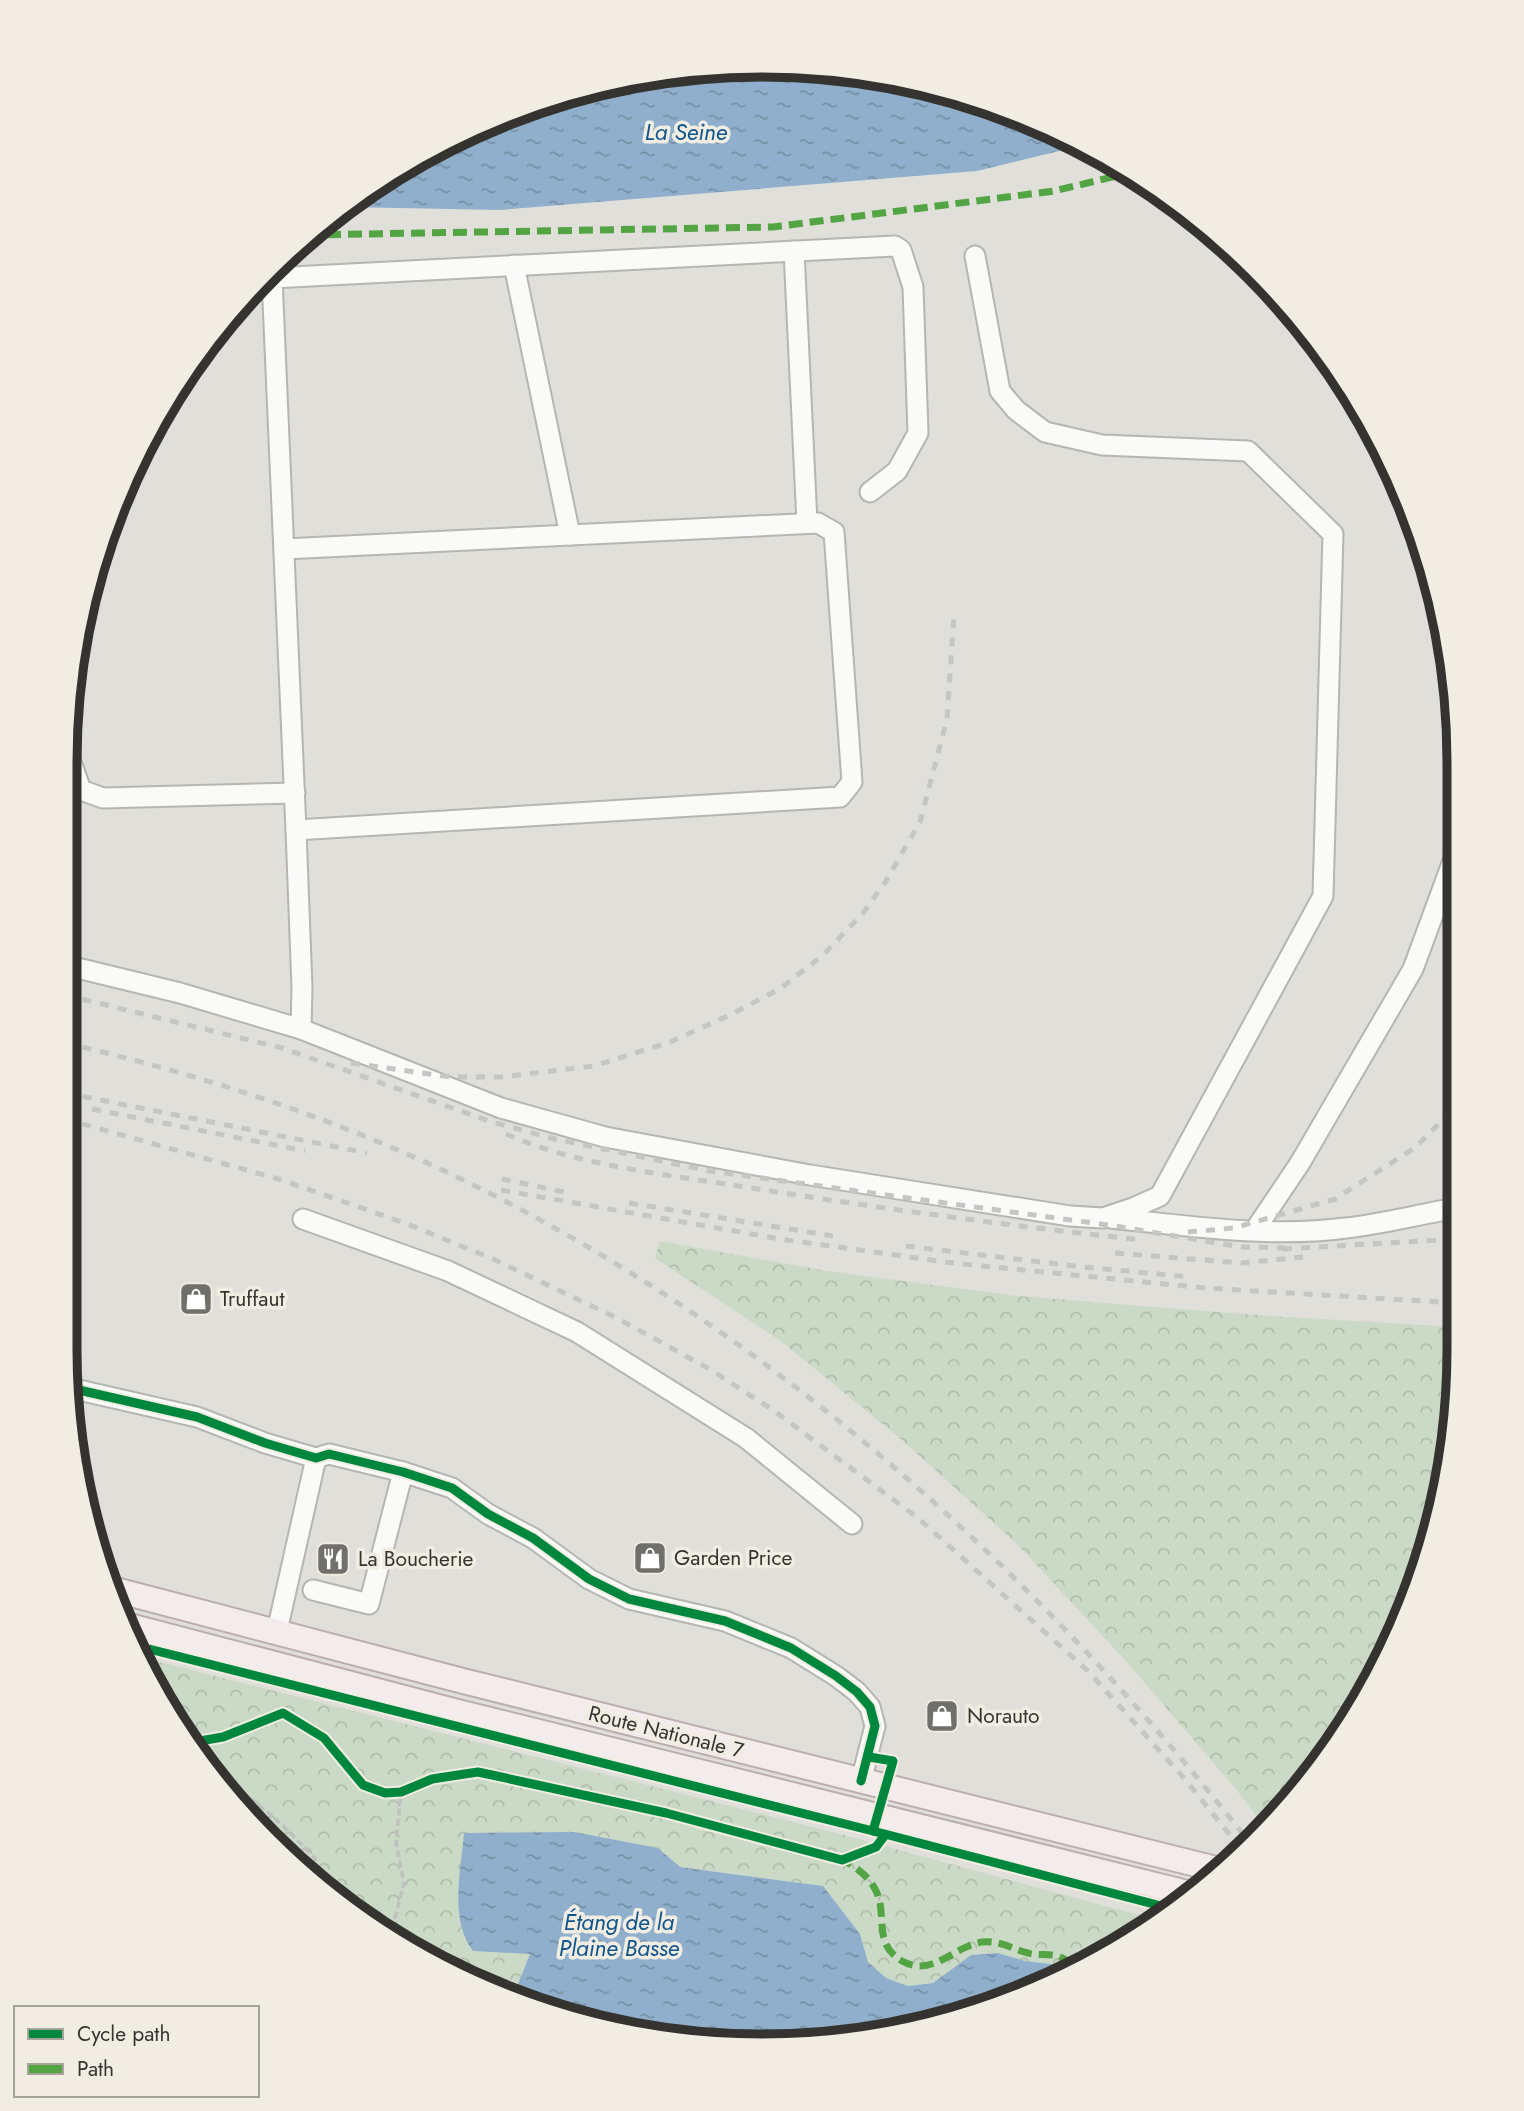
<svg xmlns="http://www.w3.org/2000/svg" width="1524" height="2111" viewBox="0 0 1524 2111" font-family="Jost,sans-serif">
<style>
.forest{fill:url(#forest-crowns)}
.water{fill:url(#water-ripples)}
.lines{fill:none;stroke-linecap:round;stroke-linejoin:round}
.minor-casing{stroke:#b6b5b0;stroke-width:23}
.major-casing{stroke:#bdaeae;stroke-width:28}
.path{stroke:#c0c0be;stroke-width:3.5;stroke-dasharray:7 3.5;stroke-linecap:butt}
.minor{stroke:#fafaf9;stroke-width:19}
.major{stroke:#f3ebec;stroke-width:24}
.rail{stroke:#c5c5c3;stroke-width:5;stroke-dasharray:9 9;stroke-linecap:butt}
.quiet{stroke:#53a543;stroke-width:7;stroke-dasharray:14 7;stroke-linecap:butt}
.cycleway-casing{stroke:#f1ede3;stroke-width:13}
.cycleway{stroke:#00873e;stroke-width:9}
.labels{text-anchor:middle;stroke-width:7;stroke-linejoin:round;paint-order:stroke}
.poi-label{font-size:21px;fill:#35332f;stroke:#f1ede3;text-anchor:start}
.street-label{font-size:21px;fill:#35332f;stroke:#f1ede3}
.water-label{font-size:23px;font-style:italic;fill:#10548b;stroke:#f1ede3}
.rim{fill:none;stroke:#35332f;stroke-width:9}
</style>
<defs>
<pattern id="forest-crowns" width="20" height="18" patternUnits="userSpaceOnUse" patternTransform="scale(1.75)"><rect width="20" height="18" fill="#cbdac6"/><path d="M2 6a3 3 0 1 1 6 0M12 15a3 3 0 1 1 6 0" fill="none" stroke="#afbcaa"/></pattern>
<pattern id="water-ripples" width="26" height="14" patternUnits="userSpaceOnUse" patternTransform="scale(1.75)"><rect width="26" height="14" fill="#90afcc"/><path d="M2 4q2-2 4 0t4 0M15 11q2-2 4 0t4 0" fill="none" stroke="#768fa6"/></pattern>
</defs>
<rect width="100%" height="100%" fill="#e0dfd9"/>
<g class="forest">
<path d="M660,1241L827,1271L1018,1296L1255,1315L1457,1327L1458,1394L1435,1530L1387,1658L1315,1774L1265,1827L1235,1788L1126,1661L1016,1543L902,1440L782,1342L655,1258Z"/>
<path d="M140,1657L829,1831L1154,1919L1067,1976L1050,1964L1025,1961L998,1953L971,1955L933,1983L908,1986L886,1978L868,1962L860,1934L823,1886L680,1867L658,1848L574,1832L464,1833L473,1951L531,1953L512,1999L454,1975L302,1873L182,1736Z"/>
</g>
<g class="water">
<path d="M808,66L943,89L1071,137L1084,145L977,171L500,210L346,207L414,158L538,102L671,71Z"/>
<path d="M574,1832L658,1848L680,1867L823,1886L860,1934L868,1962L886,1978L908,1986L933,1983L971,1955L998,1953L1025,1961L1051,1964L1067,1976L986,2009L853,2040H671L538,2009L512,1999L530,1954L473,1951C449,1920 461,1870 464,1833Z"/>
</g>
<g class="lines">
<defs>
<g id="minor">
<path d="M794,251L807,523"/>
<path d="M514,265L570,535"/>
<path d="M284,549L818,523L834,532L852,782L840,797L296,830"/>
<path d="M67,743V751L81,790L103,798L295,793"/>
<path d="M65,965L180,993L301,1029L501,1108L605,1137L810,1175L1070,1216L1103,1218L1133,1208L1160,1196L1323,896L1333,534L1248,451L1102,445L1045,432L1016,410L1000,391L975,256"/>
<path d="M301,1029L302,988L296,830L272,278L895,246L901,250L913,287L918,433L897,471L870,492"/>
<path d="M1111,1218C1188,1226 1269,1238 1346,1228C1383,1224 1420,1214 1457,1208"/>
<path d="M303,1219L448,1271L577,1332L746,1438L852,1524"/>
<path d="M1255,1230L1300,1163L1413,969L1454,858"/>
<path d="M70,1388L197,1417L265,1443L316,1458L329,1454L403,1472L452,1488L488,1514L533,1538L589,1579L629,1599L725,1621L791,1648L836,1676L857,1692L870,1707L875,1726L861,1781"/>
<path d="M313,1590L369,1604L403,1472"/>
<path d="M277,1631L316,1458"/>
</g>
<g id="major">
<path d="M108,1588L463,1681L1224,1871"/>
<path d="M122,1624L454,1711L1191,1894"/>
</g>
</defs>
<use href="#minor" class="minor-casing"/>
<use href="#major" class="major-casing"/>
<g class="path">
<path d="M223,1783C260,1800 287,1830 315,1858V1882"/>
<path d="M400,1939L395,1918L404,1883L396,1843L401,1792"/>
</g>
<use href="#minor" class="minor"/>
<use href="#major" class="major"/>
<g class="rail">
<path d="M65,995L282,1048L492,1122L555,1139L710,1171L1115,1226L1241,1247L1291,1248"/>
<path d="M65,1043C198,1074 329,1116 453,1175C769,1327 1035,1569 1250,1843"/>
<path d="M351,1063L450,1077H501L594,1066L670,1042L732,1014L781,988L823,955L863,913L886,881L920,822L947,719L954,615"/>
<path d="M65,1093L367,1153"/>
<path d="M92,1109L305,1151"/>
<path d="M65,1119L282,1180L410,1225L493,1259L617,1318L711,1370L773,1410L918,1518L1088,1671L1183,1777L1243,1851"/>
<path d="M506,1134C575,1165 663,1174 738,1186C873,1207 1008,1226 1143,1240"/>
<path d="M502,1179L564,1192"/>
<path d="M501,1190L780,1239L953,1263L1205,1288L1457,1303"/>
<path d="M629,1203L833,1236"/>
<path d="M1188,1232L1234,1228L1335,1199L1416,1147L1456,1106"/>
<path d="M906,1246L1083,1267L1191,1277"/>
<path d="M1283,1249L1457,1239"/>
<path d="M1115,1253L1242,1263L1303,1257"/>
</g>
<g class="quiet">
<path d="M306,235L773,227L1054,191L1129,173"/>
<path d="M839,1858C853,1865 868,1875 875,1889C889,1914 871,1943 902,1961C932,1978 954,1946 982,1942C1000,1940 1012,1949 1028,1953C1038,1956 1051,1953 1060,1957C1066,1959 1073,1965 1078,1969"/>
</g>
<defs>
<g id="cycleway">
<path d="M70,1388L197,1417L265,1443L316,1458L329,1454L403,1472L452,1488L488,1514L533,1538L589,1579L629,1599L725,1621L791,1648L836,1676L857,1692L870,1707L875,1726L861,1781"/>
<path d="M133,1645L873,1831L1169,1908"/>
<path d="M188,1743L223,1737L283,1713L324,1738L363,1785L385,1793L401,1792L432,1779L478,1772L666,1813L842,1860L876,1847L885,1835"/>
<path d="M869,1757L893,1761L873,1831"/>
</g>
</defs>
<use href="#cycleway" class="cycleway-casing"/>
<use href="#cycleway" class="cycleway"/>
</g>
<defs>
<symbol id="shop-square" viewBox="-11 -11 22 22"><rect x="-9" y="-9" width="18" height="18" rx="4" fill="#716f6a" stroke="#f1ede3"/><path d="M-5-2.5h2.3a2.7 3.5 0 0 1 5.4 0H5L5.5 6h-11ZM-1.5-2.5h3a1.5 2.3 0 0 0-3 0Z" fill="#fff"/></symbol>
<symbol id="restaurant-square" viewBox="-11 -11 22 22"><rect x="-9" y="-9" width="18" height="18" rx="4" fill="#716f6a" stroke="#f1ede3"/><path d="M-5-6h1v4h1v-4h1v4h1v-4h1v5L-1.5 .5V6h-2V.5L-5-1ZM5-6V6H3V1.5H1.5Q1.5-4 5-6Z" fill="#fff"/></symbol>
</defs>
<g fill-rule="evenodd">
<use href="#shop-square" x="177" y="1280" width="38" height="38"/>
<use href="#shop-square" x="631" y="1539" width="38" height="38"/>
<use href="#restaurant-square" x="314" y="1540" width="38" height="38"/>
<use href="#shop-square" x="923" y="1697" width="38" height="38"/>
</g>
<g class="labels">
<g class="poi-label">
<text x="220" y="1306">Truffaut</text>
<text x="674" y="1565">Garden Price</text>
<text x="358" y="1566">La Boucherie</text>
<text x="967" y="1723">Norauto</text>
</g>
<g class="street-label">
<text transform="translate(666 1732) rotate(14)" y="7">Route Nationale 7</text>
</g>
<g class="water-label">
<text x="686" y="140">La Seine</text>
<text x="619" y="1930">Étang de la<tspan x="619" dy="26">Plaine Basse</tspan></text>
</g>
</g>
<path d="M0 0H1524V2111H0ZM762 77H762A685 685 0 0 1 1447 762V1349A685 685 0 0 1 762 2034H762A685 685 0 0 1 77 1349V762A685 685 0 0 1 762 77Z" fill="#f1ede3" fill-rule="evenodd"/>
<path class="rim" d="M762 77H762A685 685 0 0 1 1447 762V1349A685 685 0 0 1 762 2034H762A685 685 0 0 1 77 1349V762A685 685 0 0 1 762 77Z"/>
<rect x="14" y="2006" width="245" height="91" fill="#f1ede3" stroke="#a6a39b" stroke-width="2"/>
<rect x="28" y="2029" width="35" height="10" fill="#00873e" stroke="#a6a39b" stroke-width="2"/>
<text x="77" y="2041" font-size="21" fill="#35332f">Cycle path</text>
<rect x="28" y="2064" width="35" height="10" fill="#53a543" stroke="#a6a39b" stroke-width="2"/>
<text x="77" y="2076" font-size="21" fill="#35332f">Path</text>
</svg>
